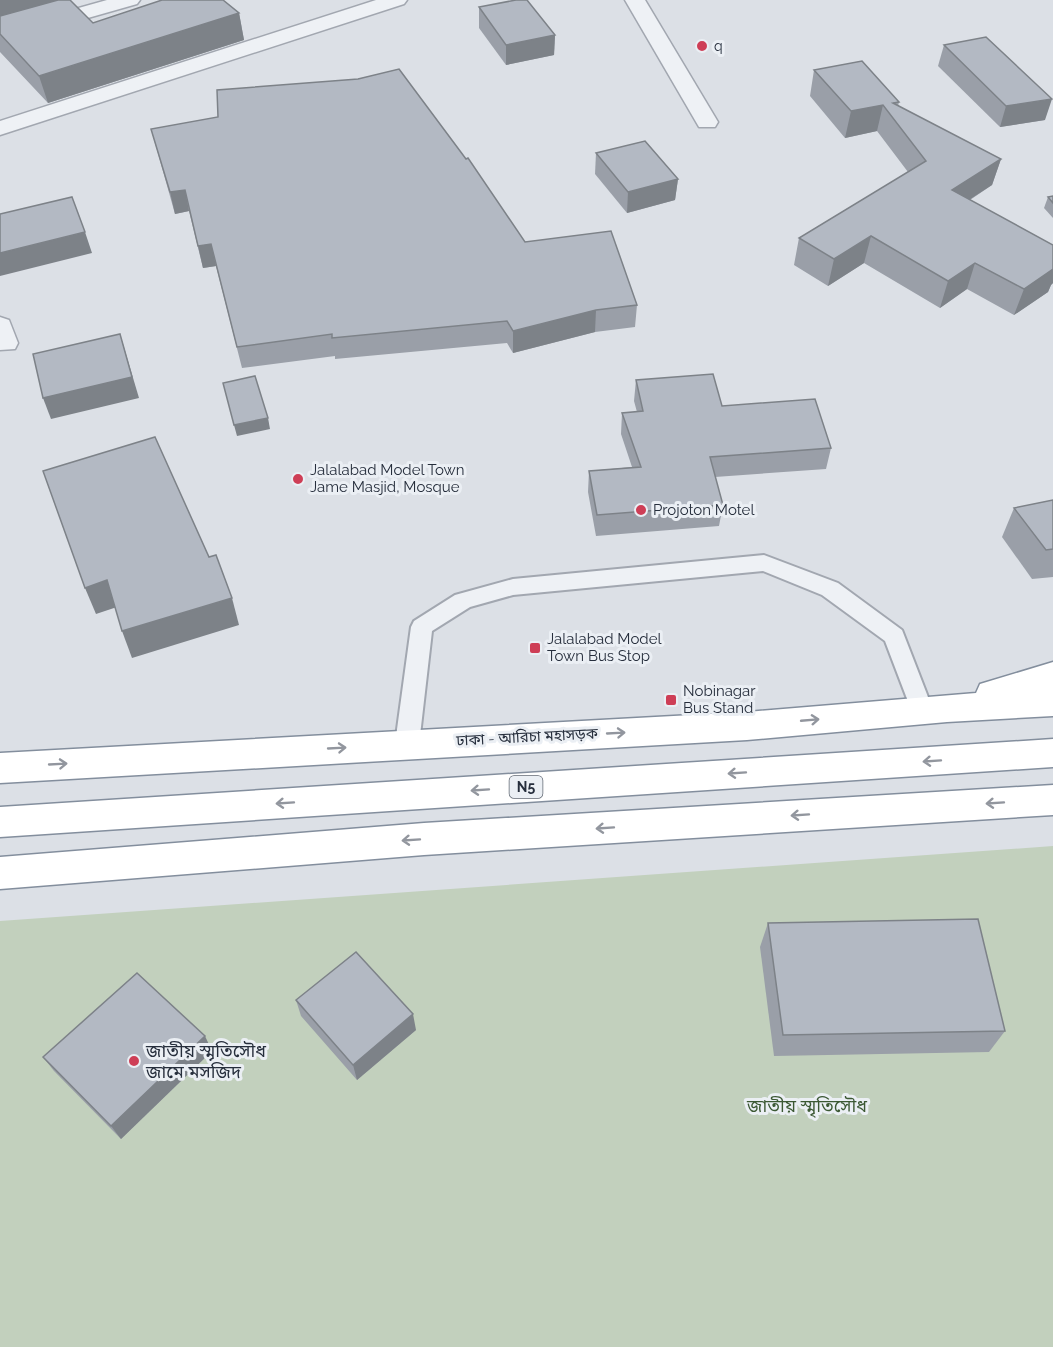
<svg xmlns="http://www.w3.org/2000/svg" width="1053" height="1347" viewBox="0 0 1053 1347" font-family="Raleway,'Noto Sans Bengali',sans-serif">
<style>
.green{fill:#c2d0bd}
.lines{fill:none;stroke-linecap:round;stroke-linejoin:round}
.lane-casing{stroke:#a2a7b0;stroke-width:4}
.street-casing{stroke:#a2a7b0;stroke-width:3}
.highway-casing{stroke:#838e9d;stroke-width:3}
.lane{fill:#eef1f5;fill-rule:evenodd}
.street{fill:#eef1f5;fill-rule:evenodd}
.highway{fill:#fff;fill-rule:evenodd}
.wall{fill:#9a9fa8}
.shaded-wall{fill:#7d8288}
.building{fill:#b3b9c3;stroke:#7d8288;stroke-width:1.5}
.oneway{stroke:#92969e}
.poi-dot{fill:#ce3e56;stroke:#ebeff4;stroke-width:2}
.labels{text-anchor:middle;stroke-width:6;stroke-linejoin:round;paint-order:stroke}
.far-poi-label{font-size:14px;fill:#262e3c;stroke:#ebeff4;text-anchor:start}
.shield{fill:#ebeff4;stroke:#616873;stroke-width:1.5}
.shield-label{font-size:14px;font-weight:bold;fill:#262e3c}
.poi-label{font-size:15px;fill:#262e3c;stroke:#ebeff4;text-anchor:start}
.street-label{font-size:15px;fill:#262e3c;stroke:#ebeff4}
.near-poi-label{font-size:18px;fill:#262e3c;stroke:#ebeff4;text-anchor:start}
.near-park-label{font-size:18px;fill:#3b5833;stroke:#ebeff4}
</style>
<rect width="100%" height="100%" fill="#dce0e6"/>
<path class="green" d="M1053,846V1347H0V921Z"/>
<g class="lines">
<defs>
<path id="lane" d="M764,555L838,583L902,630L933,710L930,717L922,719L914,717L885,641L822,595L763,571L513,595L470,607L432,631L419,744L415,751L407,754L399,751L395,744L411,627L414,621L455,595L513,579Z"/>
<g id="street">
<path d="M107,0H140L137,4L0,43V30Z"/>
<path d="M376,0H407L404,4L0,135V121Z"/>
<path d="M625,0H645L718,122L715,127H699Z"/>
<path d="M0,317L9,320L18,343L15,349L0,350Z"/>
</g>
<g id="highway">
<path d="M1053,662V716L947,722L747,740L0,783V753L747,712L976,693L980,684Z"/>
<path d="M1053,739V767L0,837V807Z"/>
<path d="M1053,785V815L424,855L0,889V857L424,823Z"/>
</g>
</defs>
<use href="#lane" class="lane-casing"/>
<use href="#street" class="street-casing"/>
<use href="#highway" class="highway-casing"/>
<use href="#lane" class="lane"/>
<use href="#street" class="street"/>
<use href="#highway" class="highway"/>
</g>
<g class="wall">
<path d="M0,0L93,23L239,13L244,40L48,103L0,52Z"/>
<path d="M479,7L555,35L554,55L506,65L479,28Z"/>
<path d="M944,45L1045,120L1000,127L938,66Z"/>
<path d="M814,70L899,102L898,106L1001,159L992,185L970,200L1053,245V283L1051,285L1048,292L1014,315L967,289L940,308L864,263L828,286L794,265L799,238L908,172L877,131L845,138L810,96Z"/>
<path d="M151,129L525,242L637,305L635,327L595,332L513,353L507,343L335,359V356L242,368L216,266L203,268L189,211L175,214L157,150Z"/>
<path d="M596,153L678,179L675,200L627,213L595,174Z"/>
<path d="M1053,196V218L1044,208L1048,197Z"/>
<path d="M636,380L722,406L831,448L826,469L715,477L723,505L719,526L596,536L588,492L589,471L632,467L621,434L622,413L637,412L634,401Z"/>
<path d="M1053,500V577L1032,579L1002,537L1014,508Z"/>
<path d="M768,923L1005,1031L989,1052L774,1056L760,947Z"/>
<path d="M296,1000L416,1030L357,1080L301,1016Z"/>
<path d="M212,1051L121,1139L54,1071L43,1057Z"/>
</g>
<g class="shaded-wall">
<path d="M0,0H58L0,28Z"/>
<path d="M239,13L244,40L48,103L39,76Z"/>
<path d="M555,35L554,55L506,65V45Z"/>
<path d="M1052,99L1045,120L1000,127L1006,106Z"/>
<path d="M883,105L877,131L845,138L851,111Z"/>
<path d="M1001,159L992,185L944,216L952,190Z"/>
<path d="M678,179L675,200L627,213L628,192Z"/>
<path d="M185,190L189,211L175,214L170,192Z"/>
<path d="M85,232L92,253L0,276V253Z"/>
<path d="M871,236L864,263L828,286L834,259Z"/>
<path d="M211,244L216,266L203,268L198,246Z"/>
<path d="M975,263L967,289L940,308L948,281Z"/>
<path d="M1053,263V283L1051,285L1048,292L1014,315L1024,289Z"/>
<path d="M596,310L595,332L513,353V331Z"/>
<path d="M120,334L139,398L51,419L43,398Z"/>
<path d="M268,418L270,429L237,436L234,425Z"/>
<path d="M107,580L117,607L96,614L85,588Z"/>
<path d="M232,598L239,625L132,658L122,631Z"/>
<path d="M413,1014L416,1030L357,1080L353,1065Z"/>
<path d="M205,1036L212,1051L121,1139L111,1126Z"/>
</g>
<g class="building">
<path d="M58,0H70L93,23L162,0H223L239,13L39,76L0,34V16Z"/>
<path d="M516,0H527L555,35L506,45L479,7Z"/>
<path d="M986,37L1052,99L1006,106L944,45Z"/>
<path d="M862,61L899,102L893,103L1001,159L952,190L1053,245V269L1024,289L975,263L948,281L871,236L834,259L799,238L926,161L883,105L851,111L814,70Z"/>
<path d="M399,69L466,159L468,158L525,242L611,231L637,305L596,310L513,331L507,321L332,338V334L237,347L211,244L198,246L185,190L170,192L151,129L218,117L217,90L358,79Z"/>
<path d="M645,141L678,179L628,192L596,153Z"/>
<path d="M1053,196V203L1048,197Z"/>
<path d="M72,197L85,232L0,253V214Z"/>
<path d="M120,334L132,377L43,398L33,354Z"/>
<path d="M713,374L722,406L815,399L831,448L710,457L723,505L597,515L589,471L641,467L622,413L643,411L636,380Z"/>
<path d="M255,376L268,418L234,425L223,383Z"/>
<path d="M155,437L209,557L216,555L232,598L122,631L107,580L85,588L43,471Z"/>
<path d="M1053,500V549L1046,550L1014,508Z"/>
<path d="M978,919L1005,1031L783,1035L768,923Z"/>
<path d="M356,952L413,1014L353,1065L296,1000Z"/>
<path d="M137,973L205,1036L111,1126L43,1057Z"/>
</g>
<defs><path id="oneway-shaft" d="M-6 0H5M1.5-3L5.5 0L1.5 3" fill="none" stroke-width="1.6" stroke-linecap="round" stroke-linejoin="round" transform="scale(1.5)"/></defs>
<g class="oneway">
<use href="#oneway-shaft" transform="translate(810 720) rotate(-5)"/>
<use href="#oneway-shaft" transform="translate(616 733) rotate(-3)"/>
<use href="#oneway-shaft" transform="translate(337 748) rotate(-3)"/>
<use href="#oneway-shaft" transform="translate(932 761) rotate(176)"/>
<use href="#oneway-shaft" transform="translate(58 764) rotate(-3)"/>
<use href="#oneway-shaft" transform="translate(737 773) rotate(176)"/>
<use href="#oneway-shaft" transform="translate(480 790) rotate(176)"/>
<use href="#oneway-shaft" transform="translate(285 803) rotate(176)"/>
<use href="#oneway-shaft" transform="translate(995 803) rotate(176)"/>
<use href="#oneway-shaft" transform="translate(800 815) rotate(176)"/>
<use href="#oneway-shaft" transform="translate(605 828) rotate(176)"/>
<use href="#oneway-shaft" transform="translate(411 840) rotate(176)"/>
</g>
<g class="poi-dot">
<circle cx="702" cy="46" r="6"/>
<circle cx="298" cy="479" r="6"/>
<circle cx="641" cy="510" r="6"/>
<rect x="529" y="642" width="12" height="12" rx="3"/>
<rect x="665" y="694" width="12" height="12" rx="3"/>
<circle cx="134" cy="1061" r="6"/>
</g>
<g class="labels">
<g class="far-poi-label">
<text x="714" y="51">q</text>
</g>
<rect class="shield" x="509.5" y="776" width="33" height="22" rx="4.5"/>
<g class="shield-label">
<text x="526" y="792">N5</text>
</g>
<g class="poi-label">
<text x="310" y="475">Jalalabad Model Town<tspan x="310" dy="17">Jame Masjid, Mosque</tspan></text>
<text x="653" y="515">Projoton Motel</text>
<text x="547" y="644">Jalalabad Model<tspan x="547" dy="17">Town Bus Stop</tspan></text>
<text x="683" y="696">Nobinagar<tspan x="683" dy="17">Bus Stand</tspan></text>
</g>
<g class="street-label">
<text transform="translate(527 737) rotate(-3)" y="5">ঢাকা - আরিচা মহাসড়ক</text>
</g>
<g class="near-poi-label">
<text x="146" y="1057">জাতীয় স্মৃতিসৌধ<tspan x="146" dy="21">জামে মসজিদ</tspan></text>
</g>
<g class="near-park-label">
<text x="807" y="1112">জাতীয় স্মৃতিসৌধ</text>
</g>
</g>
</svg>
